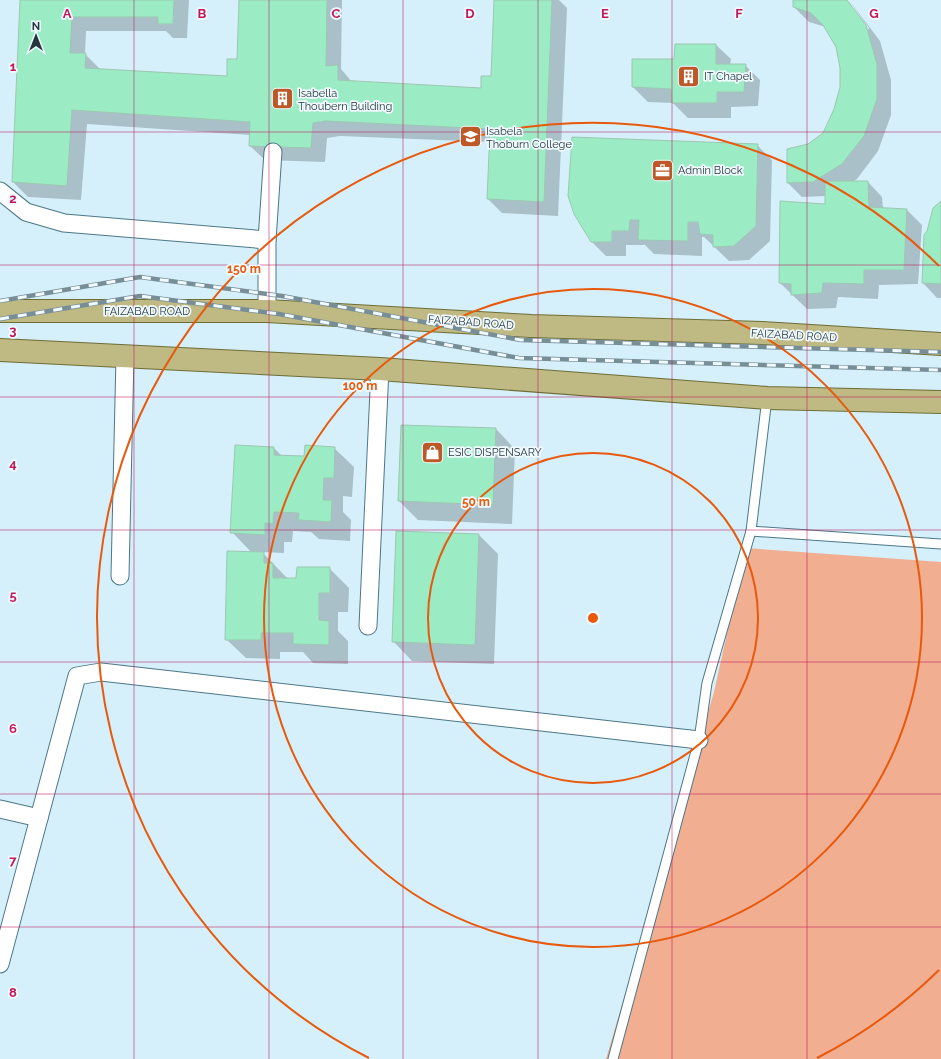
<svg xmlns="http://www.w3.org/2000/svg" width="941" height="1059" viewBox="0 0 941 1059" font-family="Raleway,sans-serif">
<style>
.green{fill:#f2ae91}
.shadow{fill:#0003}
.building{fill:#9bebc5;stroke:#9dc7b2}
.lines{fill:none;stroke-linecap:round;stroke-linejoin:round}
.lane-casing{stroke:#4c7787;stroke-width:11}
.street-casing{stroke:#4c7787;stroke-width:19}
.primary-casing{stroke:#6d6d35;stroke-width:24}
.lane{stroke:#fff;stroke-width:9}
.street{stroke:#fff;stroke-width:17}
.primary{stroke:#bfb983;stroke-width:22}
.rail-casing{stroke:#778e97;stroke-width:4.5}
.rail{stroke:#f1fafe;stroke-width:3;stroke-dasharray:9;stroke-linecap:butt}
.grid{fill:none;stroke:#c2185b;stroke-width:1;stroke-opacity:0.55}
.ring{fill:none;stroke:#e8590c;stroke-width:2}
.labels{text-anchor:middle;stroke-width:3.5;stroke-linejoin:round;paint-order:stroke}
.poi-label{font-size:11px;fill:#24373e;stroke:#f1fafe;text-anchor:start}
.street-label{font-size:11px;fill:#24373e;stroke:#f1fafe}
.grid-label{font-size:13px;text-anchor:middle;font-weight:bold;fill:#c2185b;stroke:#f1fafe;stroke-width:3.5;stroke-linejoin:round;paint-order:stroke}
.centre{fill:#e8590c;stroke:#f1fafe;stroke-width:2}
.ring-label{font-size:12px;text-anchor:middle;font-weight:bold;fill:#e8590c;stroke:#f1fafe;stroke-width:3.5;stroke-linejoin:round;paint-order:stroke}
</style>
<rect width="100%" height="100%" fill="#d5f0fb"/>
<path class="green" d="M746,548L941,562V1059H606L714,692Z"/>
<g class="shadow">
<path d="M21,0H189L187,38H173L166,31H86L85,54L100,69L228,77L238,60L240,0H342L341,69L352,82L482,90L492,78L495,0H559L567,8L558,216L502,213L488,199L490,142L340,136L327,138L325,162L265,160L250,146V135L87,124L81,200L28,197L13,182Z"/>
<path d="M794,0H846L868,30L869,28L849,0L880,41L891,80V115L878,151L857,179L852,182H868L882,197L883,209L907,210L922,225L918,284L879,285L878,299L838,297L836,308L807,309L780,283L826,205V196L802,197L788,183L824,134L835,109L841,87V68L837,46L826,27L809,22L794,7Z"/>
<path d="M716,45L731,59L730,65H745L760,80L758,106L731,107V118H688L673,103L648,102L633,87L675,60Z"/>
<path d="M757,145L772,160L770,241L749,260L729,261L704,237H702V256L654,254L644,244V245H626V256H606L591,241Z"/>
<path d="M941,203V298H937L923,283L928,232Z"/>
<path d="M496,429L515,449L512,524L418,520L399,501Z"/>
<path d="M274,448L282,456L305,457L334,448L354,467L352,497L343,496V512L351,520L350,541L319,539L311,532L293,531L292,542H284V553L262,552L288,579H297L329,568L349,588L348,612H338V631L348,641V664L313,663L303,652H280V659L246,658L226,639L252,553L232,532Z"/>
<path d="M397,532L479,535L498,554L494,664L412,661L393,641Z"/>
</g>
<g class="building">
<path d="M20,0H174L173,24H158V17H72L70,53H86L85,68L227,76V59H237L239,0H327L326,66L338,65V80L481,88V76H491L494,0H552L544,202L487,199L490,129L325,121L313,123L311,148L249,146L250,122L72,110L67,186L12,182Z"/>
<path d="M793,0H847L866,25L877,64V99L864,136L842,164L813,182L787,183V149L808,144L823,133L834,109L840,87V68L836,47L823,25L811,13L793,7Z"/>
<path d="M675,44H716V64H746L744,92H717V103H672L671,89L632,87V59H674Z"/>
<path d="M572,137L758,144L756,226L734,246L713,247V235L700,234L698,222H688V241L638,240L639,220H630L629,231H612V242H591L574,214L568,196Z"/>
<path d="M825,181H868L869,207L907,209L904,270H864V284L823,283L822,293L791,295V284L779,283L780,201L825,204Z"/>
<path d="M941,201V284L922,283L924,235L927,231L933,208Z"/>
<path d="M401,425L496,428L493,505L398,501Z"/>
<path d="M235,445L274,447V455L304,456L305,445L335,447L334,478H324L323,500H332L331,522L298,520L299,513L274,512L273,524L265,523V535L230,533Z"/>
<path d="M396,531L479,534L475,645L392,642Z"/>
<path d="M227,551L264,552V563H273V578H296L297,567H330V593H319V620L329,621V645L293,644V633H261V640H225Z"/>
</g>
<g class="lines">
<defs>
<g id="lane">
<path d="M767,398L751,531L941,544"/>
<path d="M613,1059L699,740L707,683L751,531"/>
</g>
<g id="street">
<path d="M0,191L26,212L64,223L267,240"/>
<path d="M267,311V240L273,152"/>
<path d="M120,576L125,356"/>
<path d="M368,626L380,369"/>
<path d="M0,809L39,818"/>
<path d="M0,964L77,676L101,672L699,740"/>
</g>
<g id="primary">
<path d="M0,311H267L531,326L762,333L941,344"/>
<path d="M0,350L380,369L767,398L941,402"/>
</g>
</defs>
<use href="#lane" class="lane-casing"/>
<use href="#street" class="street-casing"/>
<use href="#primary" class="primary-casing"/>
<use href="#lane" class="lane"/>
<use href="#street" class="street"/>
<use href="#primary" class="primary"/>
<defs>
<g id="rail">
<path d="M0,301L140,277L282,296L521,340L941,352"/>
<path d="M0,319L140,296L279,314L519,358L941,370"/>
</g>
</defs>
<use href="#rail" class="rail-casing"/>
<use href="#rail" class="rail"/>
</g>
<path class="grid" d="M134,0V1059M269,0V1059M403,0V1059M538,0V1059M672,0V1059M807,0V1059M0,132H941M0,265H941M0,397H941M0,530H941M0,662H941M0,794H941M0,927H941"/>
<g class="ring">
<circle cx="593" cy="618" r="165"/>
<circle cx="593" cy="618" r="329"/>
<path d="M939 970A494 494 0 0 1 817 1058M369 1058A494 494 0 1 1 939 266"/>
</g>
<defs>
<symbol id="building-square" viewBox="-11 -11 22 22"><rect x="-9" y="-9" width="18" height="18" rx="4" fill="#bd5828" stroke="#f1fafe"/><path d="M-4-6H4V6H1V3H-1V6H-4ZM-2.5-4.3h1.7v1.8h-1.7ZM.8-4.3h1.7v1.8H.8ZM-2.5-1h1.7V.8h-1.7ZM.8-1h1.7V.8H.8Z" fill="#fff"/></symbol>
<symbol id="university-square" viewBox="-11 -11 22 22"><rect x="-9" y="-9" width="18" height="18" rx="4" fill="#bd5828" stroke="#f1fafe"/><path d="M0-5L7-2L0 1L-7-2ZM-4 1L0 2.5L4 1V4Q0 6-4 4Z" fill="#fff"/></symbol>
<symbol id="office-square" viewBox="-11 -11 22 22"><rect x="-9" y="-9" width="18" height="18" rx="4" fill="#bd5828" stroke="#f1fafe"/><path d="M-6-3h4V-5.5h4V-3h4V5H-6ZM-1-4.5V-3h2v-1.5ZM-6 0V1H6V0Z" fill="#fff"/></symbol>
<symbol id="shop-square" viewBox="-11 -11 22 22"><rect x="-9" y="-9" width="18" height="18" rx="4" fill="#bd5828" stroke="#f1fafe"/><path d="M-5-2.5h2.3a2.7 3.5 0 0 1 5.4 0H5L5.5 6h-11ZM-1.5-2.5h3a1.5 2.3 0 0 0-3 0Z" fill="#fff"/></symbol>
</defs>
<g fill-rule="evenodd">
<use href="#building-square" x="676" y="64" width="25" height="25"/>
<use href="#building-square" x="270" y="86" width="25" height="25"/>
<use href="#university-square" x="458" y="124" width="25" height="25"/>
<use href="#office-square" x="650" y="158" width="25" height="25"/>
<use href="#shop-square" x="420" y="440" width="25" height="25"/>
</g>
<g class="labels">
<g class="poi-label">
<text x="704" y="80">IT Chapel</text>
<text x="298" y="97">Isabella<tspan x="298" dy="13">Thoubern Building</tspan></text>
<text x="486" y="135">Isabela<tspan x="486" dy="13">Thoburn College</tspan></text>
<text x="678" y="174">Admin Block</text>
<text x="448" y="456">ESIC DISPENSARY</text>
</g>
<g class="street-label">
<text x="147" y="315">FAIZABAD ROAD</text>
<text transform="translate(471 322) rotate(4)" y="4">FAIZABAD ROAD</text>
<text transform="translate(794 335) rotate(3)" y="4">FAIZABAD ROAD</text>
</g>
</g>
<g class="grid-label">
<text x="67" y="18">A</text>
<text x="202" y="18">B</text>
<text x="336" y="18">C</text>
<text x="470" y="18">D</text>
<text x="605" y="18">E</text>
<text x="739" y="18">F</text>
<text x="874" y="18">G</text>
<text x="13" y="71">1</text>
<text x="13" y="203">2</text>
<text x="13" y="335">3</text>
<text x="13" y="468">4</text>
<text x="13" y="600">5</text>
<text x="13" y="733">6</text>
<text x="13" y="865">7</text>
<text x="13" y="997">8</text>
</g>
<circle cx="593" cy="618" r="6" class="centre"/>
<g class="ring-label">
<text x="244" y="273">150 m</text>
<text x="360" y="390">100 m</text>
<text x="476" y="506">50 m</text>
</g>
<g transform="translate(36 36)" stroke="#f1fafe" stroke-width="3" paint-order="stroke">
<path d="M0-3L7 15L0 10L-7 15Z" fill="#24373e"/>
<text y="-6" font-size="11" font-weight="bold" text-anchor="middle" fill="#24373e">N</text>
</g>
</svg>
